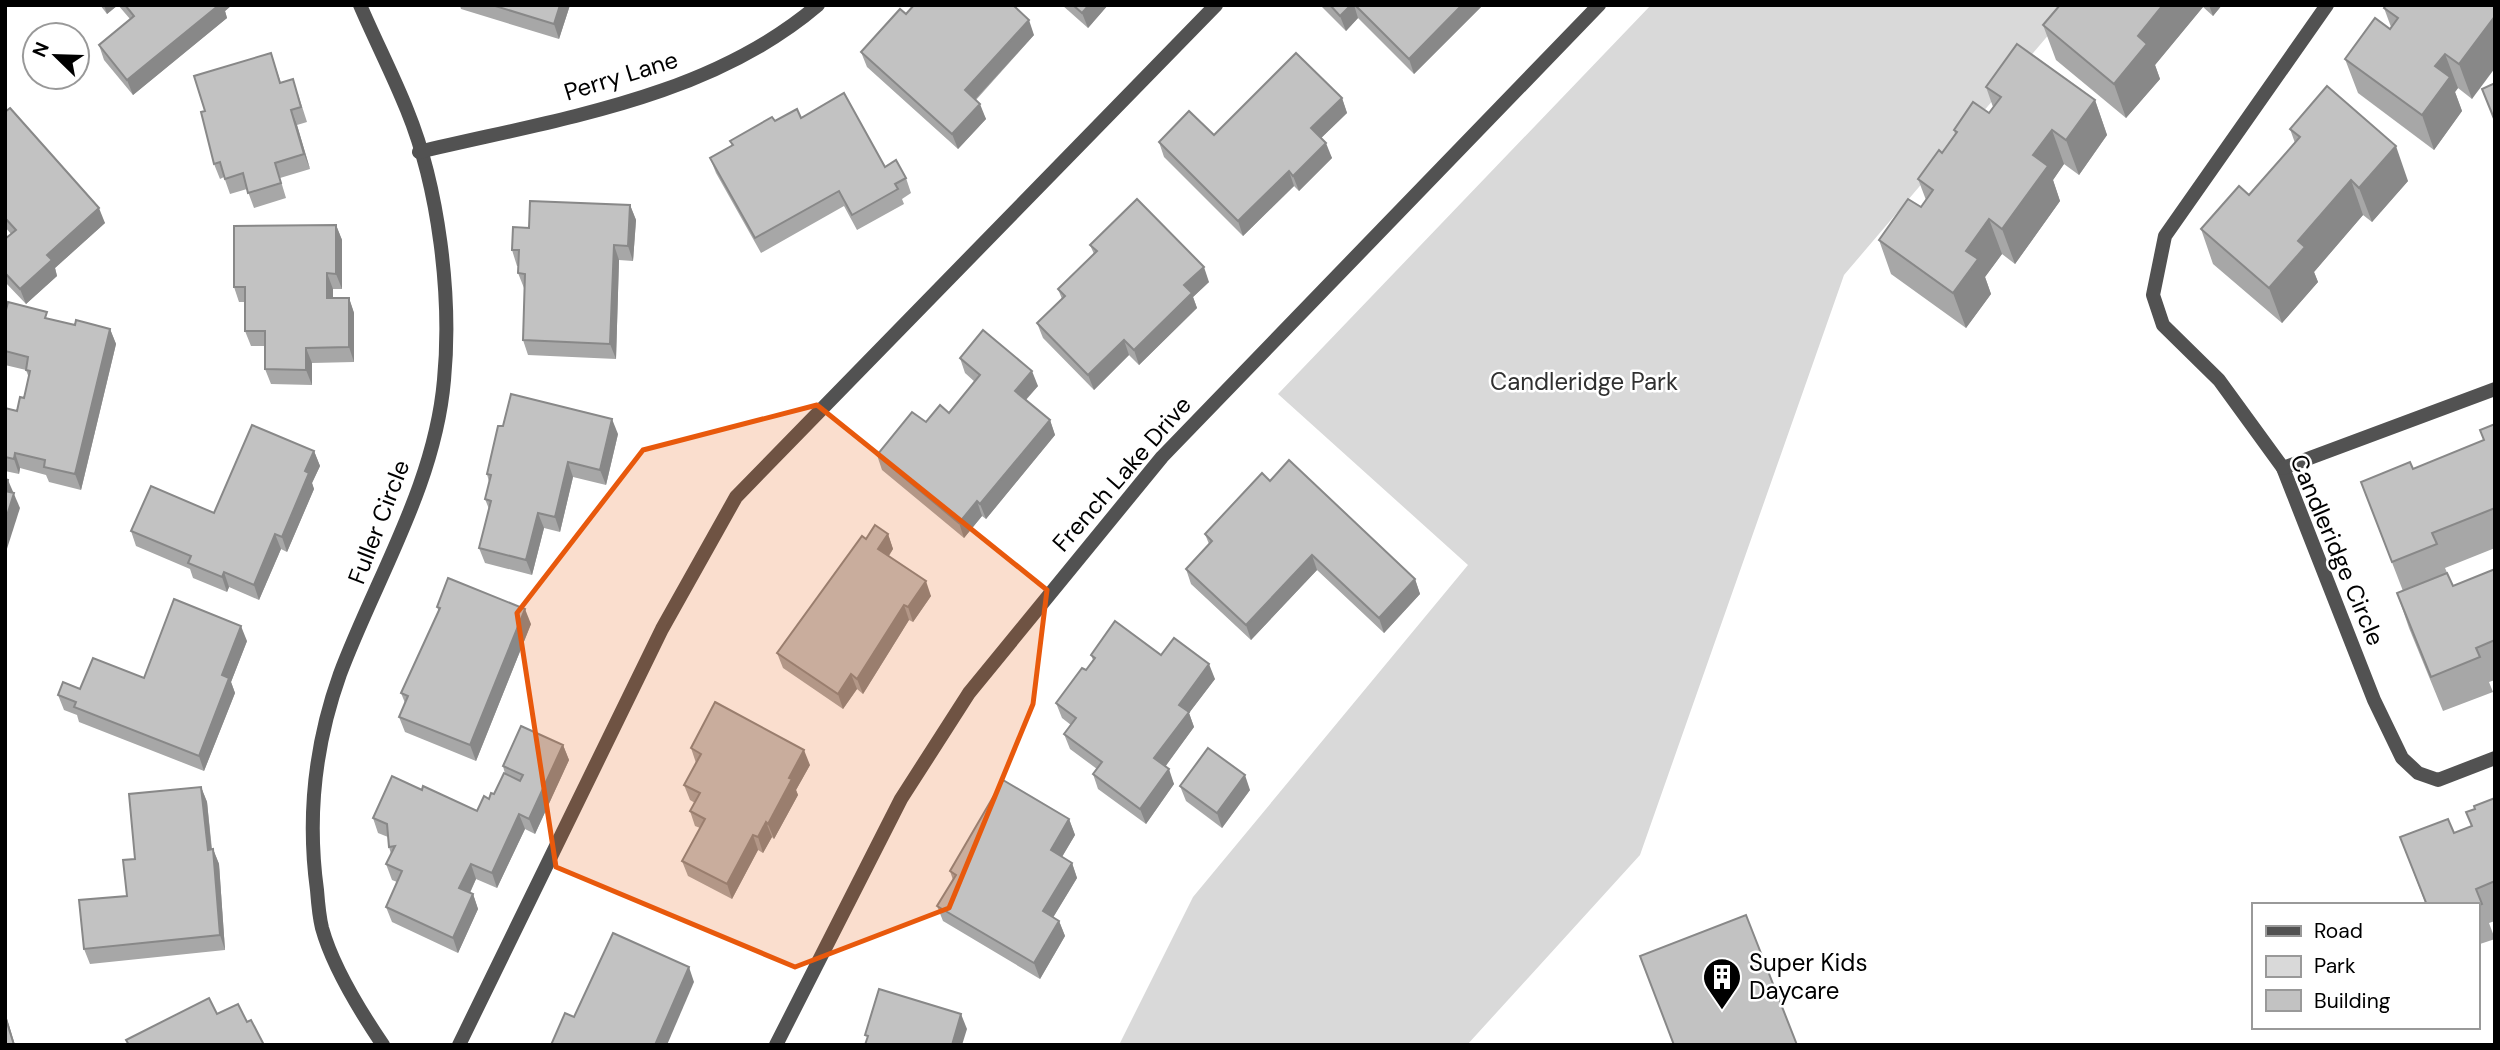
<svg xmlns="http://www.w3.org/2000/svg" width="2500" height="1050" viewBox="0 0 2500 1050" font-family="'DM Sans',sans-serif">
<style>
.green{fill:#d9d9d9}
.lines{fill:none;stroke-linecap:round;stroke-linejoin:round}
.lane{stroke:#525252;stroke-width:14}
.street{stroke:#525252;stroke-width:14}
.wall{fill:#a7a7a7}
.shaded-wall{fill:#888}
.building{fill:#c2c2c2;stroke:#888;stroke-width:2}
.marked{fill:#e8590c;fill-opacity:0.2;stroke:#e8590c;stroke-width:5;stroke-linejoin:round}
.labels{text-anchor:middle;stroke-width:5;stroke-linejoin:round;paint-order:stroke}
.street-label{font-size:24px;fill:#000;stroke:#fff}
.park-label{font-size:24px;fill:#303030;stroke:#fff}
.poi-label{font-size:24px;fill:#000;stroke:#fff;text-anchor:start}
</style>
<rect width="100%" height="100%" fill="#fff"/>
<path class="green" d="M1651,5H2074L1844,275L1640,855L1467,1045H1119L1193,897L1468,565L1278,394Z"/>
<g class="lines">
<g class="lane">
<path d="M2327,5L2165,236L2153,295L2163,325L2219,380L2283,468L2374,700L2402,758L2418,773L2438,780L2495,758"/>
<path d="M2283,468L2495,389"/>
<path d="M459,1045L662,629L736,497L1216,5"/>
</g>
<g class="street">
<path d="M360,5C375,40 393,75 407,110C439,188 452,297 444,380C435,485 376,578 340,674C315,744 307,817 317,890C318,903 319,916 322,928C333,968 360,1011 383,1045"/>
<path d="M419,152C556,119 708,99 818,5"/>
<path d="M776,1045L901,799L969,693L1162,457L1599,5"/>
</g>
</g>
<g class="wall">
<path d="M100,5H118L107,14Z"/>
<path d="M118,5H232L225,11L227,18L133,95L104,60L99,45L130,19Z"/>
<path d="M458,5H570L559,39L461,9L460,6Z"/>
<path d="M1062,5H1108L1088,28Z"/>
<path d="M1320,5H1483L1414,74L1358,18L1346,31Z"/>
<path d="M2060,5H2222L2213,16L2203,7L2155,65L2160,79L2126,118L2056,60L2043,25Z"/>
<path d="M2495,5L2472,99L2458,88L2455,92L2462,111L2434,150L2358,93L2345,59L2390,29L2391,27L2384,8Z"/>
<path d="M906,14L1034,35L976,100L986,119L958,149L867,67L861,52Z"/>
<path d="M276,68L281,83L298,94L307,122L297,125L310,169L280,178L286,198L254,208L247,189L230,194L224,177L220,179L214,164L205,111Z"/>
<path d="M1986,87L2095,100L2107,135L2079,175L2064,164L2053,180L2060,201L2015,264L2002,254L1985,277L1991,294L1966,328L1891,274L1879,240L1921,207L1926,200L1918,179L1942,153L1955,134L1954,130L1989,113L1993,107Z"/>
<path d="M1342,98L1347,113L1321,138L1332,158L1299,191L1294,186L1243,236L1164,157L1159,142L1214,135Z"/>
<path d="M5,112L105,223L55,268L57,276L26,304L5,282V239L11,234L5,227Z"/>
<path d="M801,118L906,178L911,193L902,199L904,204L857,230L844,206L761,253L716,173L710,158L732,146L730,141L775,121Z"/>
<path d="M2290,129L2408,181L2372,222L2363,215L2314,272L2318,282L2282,323L2213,264L2201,229L2249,195L2295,143Z"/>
<path d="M630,205L636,220L633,261L619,260L616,359L528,355L523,340L525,288H524L518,273L519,266H517L512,250L529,228Z"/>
<path d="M336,225L342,240V289H333V298H349L354,313V362L312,363V385L271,384L265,369V346H251L245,331V302H239L234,287Z"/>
<path d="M1090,245L1209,282L1193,297L1197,308L1139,365L1129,355L1094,390L1043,338L1037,323L1062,299L1058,289L1094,254Z"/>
<path d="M5,314L50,319L75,325L110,329L116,344L81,490L49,482L46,475L20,468L19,474L5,471V408L17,411L24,398L29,378L26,370L5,365Z"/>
<path d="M960,358L1038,386L1026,400L1050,420L1055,435L986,519L982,516L964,538L882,470L877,455L926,422L949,413L975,382L965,373Z"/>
<path d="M2495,424V548L2445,568L2453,586L2495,569V680L2489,682L2493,692L2443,711L2409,628L2397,593L2403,591L2361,482L2413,469L2484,440Z"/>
<path d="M618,434L606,485L573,477L560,532L544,528L532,575L485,563L479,548L489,509L485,499L489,482L487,474Z"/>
<path d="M314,451L320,466L312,483L314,489L287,552L281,549L259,600L229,587L227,592L193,578L190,569L136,546L131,531L214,513Z"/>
<path d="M1270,481L1415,579L1420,594L1384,633L1317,570L1251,640L1191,584L1186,569L1209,544L1205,534Z"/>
<path d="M888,534L893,549L889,556L931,596L913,622L909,620L863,694L857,689L843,709L783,668L777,653L866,539Z"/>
<path d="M437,607L531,624L476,761L405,732L399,717L405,703L401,693L439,612Z"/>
<path d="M247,641L231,682L235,693L204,771L79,722L77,715L64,710L58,695L80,689L144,678Z"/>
<path d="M1091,655H1161L1215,679L1189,713L1194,727L1165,766L1174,784L1146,824L1098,789L1093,774L1097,769L1070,749L1064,734L1071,725L1062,718L1056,703L1086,670L1093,660Z"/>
<path d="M563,745L569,760L535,834L525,829L497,888L476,879L470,893L473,894L478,909L458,953L392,922L386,907L397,882L392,880L386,864L391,854L389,847L388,837L378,833L373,818L422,790L477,811L494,794L505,774L503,766Z"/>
<path d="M691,748L810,765L796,790L798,795L774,839L772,837L763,853L758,850L732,899L688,876L682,861L700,828L695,826L690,811L695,803L690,800L684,785L696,763Z"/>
<path d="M1180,786L1250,790L1222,828L1186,801Z"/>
<path d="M201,787L207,802L212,849H213L219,864L225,950L90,964L84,949L127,896L135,859Z"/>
<path d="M2495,798V921L2489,923L2495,939L2477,945V905H2426L2400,837L2454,833L2471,827L2475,809Z"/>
<path d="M1069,819L1075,835L1062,857L1072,863L1077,878L1053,917L1059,921L1065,936L1040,979L943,921L937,906L953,880L950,871Z"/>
</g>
<g class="shaded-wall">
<path d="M104,5H118L107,14Z"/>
<path d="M219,5H232L225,11L227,18L133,95L127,80Z"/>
<path d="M560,5H570L559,39L554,24Z"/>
<path d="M1089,5H1108L1088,28L1082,13Z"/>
<path d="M1351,5H1354L1358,18L1346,31L1340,16Z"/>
<path d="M1462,5H1483L1414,74L1409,59Z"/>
<path d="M2163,5H2202L2203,7L2155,65L2160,79L2126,118L2114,84L2138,36Z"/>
<path d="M2209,5H2222L2213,16Z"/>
<path d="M2495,16V68L2472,99L2459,64Z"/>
<path d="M1029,20L1034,35L970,105L965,90Z"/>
<path d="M2445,54L2458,88L2455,92L2462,111L2434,150L2422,115L2435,66Z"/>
<path d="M1342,98L1347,113L1316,143L1311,128Z"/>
<path d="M2095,100L2107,135L2079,175L2066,140Z"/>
<path d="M980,104L986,119L958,149L952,134Z"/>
<path d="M291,110L297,125L310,169L304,154Z"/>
<path d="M2052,130L2064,164L2053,180L2060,201L2015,264L2002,229L2033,155Z"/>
<path d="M1326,143L1332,158L1299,191L1293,176Z"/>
<path d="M2396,146L2408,181L2372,222L2359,188Z"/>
<path d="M1289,171L1294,186L1243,236L1238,221Z"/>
<path d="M2351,180L2363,215L2314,272L2318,282L2282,323L2269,288L2298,241Z"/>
<path d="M630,205L636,220L633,261L628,246Z"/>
<path d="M99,208L105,223L55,268L57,276L26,304L20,289L47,255Z"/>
<path d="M1989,219L2002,254L1985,277L1991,294L1966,328L1953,293L1966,251Z"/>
<path d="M336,225L342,240V289L336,274Z"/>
<path d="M614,245L619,260L616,359L610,344Z"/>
<path d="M1204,267L1209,282L1193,297L1197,308L1139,365L1134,350L1184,285Z"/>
<path d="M327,273L333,289V313L327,298Z"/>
<path d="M349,298L354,313V362L349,347Z"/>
<path d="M110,329L116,344L81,490L75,474Z"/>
<path d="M1124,340L1129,355L1094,390L1088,375Z"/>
<path d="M306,348L312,363V385L306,370Z"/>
<path d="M1032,371L1038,386L1020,406L1015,391Z"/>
<path d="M612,419L618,434L606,485L600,470Z"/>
<path d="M1050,420L1055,435L986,519L980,504Z"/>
<path d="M314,451L320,466L312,483L314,489L287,552L282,537L305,471Z"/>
<path d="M15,453L20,468L19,474L14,459Z"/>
<path d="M568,462L573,477L560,532L555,517Z"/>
<path d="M8,480L20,508L5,555V491Z"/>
<path d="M977,501L982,516L964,538L959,523Z"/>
<path d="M538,513L544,528L532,575L526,560Z"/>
<path d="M275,534L281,549L259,600L254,585Z"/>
<path d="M888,534L893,549L883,564L878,549Z"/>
<path d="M1312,555L1317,570L1251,640L1246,625Z"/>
<path d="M224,572L229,587L227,592L222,577Z"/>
<path d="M1415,579L1420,594L1384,633L1379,618Z"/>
<path d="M926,581L931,596L913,622L908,607Z"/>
<path d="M904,605L909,620L863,694L857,679Z"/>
<path d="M525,609L531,624L476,761L470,745Z"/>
<path d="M241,626L247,641L231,682L235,693L204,771L199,756L222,675Z"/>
<path d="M1209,664L1215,679L1189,713L1194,727L1160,774L1154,758L1179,705Z"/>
<path d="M851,674L857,689L843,709L838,694Z"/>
<path d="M563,745L569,760L535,834L529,819Z"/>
<path d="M804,750L810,765L796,790L798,795L774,839L768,824L789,778Z"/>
<path d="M1169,769L1174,784L1146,824L1140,809Z"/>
<path d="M1245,775L1250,790L1222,828L1217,813Z"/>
<path d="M201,787L207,802L213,865L208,850Z"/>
<path d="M519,814L525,829L497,888L492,873Z"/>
<path d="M1069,819L1075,835L1057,865L1051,850Z"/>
<path d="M766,822L772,837L763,853L758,837Z"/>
<path d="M753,835L758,850L732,899L727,884Z"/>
<path d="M213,849L219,864L225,950L220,935Z"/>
<path d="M1072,863L1077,878L1048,926L1043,911Z"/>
<path d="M471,864L476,879L465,903L459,888Z"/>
<path d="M473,894L478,909L458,953L453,938Z"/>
<path d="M1059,921L1065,936L1040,979L1034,963Z"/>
<path d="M689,967L694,982L667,1045H655Z"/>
<path d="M5,1012L15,1045H14L5,1016Z"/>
<path d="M961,1014L967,1029L962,1045H952Z"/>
</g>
<g class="building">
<path d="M125,5H219L127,80L99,45L134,16Z"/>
<path d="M492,5H560L554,24Z"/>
<path d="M914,5H1013L1029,20L965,90L980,104L952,134L861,52L900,9L906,14Z"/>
<path d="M1073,5H1089L1082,13Z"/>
<path d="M1330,5H1351L1340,16Z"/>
<path d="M1355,5H1462L1409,59Z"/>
<path d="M2060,5H2163L2138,36L2147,44L2114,84L2043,25Z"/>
<path d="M2386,5H2495V16L2459,64L2445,54L2435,66L2450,77L2422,115L2345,59L2375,18L2390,29L2398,18L2384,8Z"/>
<path d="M2017,44L2095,100L2066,140L2052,130L2033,155L2048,166L2002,229L1989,219L1966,251L1978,259L1953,293L1879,240L1908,199L1921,207L1933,190L1918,179L1939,150L1942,153L1957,132L1954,130L1973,102L1989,113L2001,97L1986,87Z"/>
<path d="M271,53L280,83L293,79L301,107L291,110L304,154L275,163L281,183L248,193L243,173L225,179L220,162L214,164L201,112L205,111L194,76Z"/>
<path d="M1296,53L1342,98L1311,128L1326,143L1293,176L1289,171L1238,221L1159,142L1189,111L1214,135Z"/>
<path d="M2495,83V121L2482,89Z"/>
<path d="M2327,86L2396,146L2359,188L2351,180L2298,241L2305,247L2269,288L2201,229L2239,186L2249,195L2300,137L2290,129Z"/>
<path d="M844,93L885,167L896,160L906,178L895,184L898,189L852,215L839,191L755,238L710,158L733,145L730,141L772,117L775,121L797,109L801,118Z"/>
<path d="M10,108L99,208L47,255L52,260L20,289L5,273V239L16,230L5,218V112Z"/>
<path d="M1137,199L1204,267L1184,285L1192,293L1134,350L1124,340L1088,375L1037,323L1065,296L1058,289L1097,251L1090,245Z"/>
<path d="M530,201L630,205L628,246L614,245L610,344L523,340L525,274L518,273L519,250H512L513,227L529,228Z"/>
<path d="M336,225V274L327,273V298H349V347L306,348V370L265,369V331H245V287H234V226Z"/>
<path d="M8,302L47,312L45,318L75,325L76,320L110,329L75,474L44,467L45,460L15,453L14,459L5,457V408L17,411L20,397L24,398L30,371L26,370L28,357L5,351V314Z"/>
<path d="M983,330L1032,371L1015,391L1050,420L980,504L977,501L959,523L877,455L912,412L926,422L940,405L949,413L980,375L960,358Z"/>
<path d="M511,394L612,419L600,470L568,462L555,517L538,513L526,560L479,548L491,501L485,499L491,475L487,474L498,426H503Z"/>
<path d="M2495,424V508L2432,533L2437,544L2392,562L2361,482L2410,462L2413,469L2484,440L2480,430Z"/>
<path d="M252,425L314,451L305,471L309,473L282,537L275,534L254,585L224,572L222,577L188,563L191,556L131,531L151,486L214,513Z"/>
<path d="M1289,460L1415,579L1379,618L1312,555L1246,625L1186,569L1212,541L1205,534L1262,473L1270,481Z"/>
<path d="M5,479L8,480L5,491L14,493L5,522Z"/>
<path d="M875,525L888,534L878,549L926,581L908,607L904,605L857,679L851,674L838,694L777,653L862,536L866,539Z"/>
<path d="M2495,569V640L2476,648L2480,657L2431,677L2397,593L2447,573L2453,586Z"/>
<path d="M448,578L525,609L470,745L399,717L408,696L401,693L440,608L437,607Z"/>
<path d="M174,599L241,626L222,675L229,678L199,756L74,707L76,702L58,695L63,682L80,689L93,658L144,678Z"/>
<path d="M1115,621L1161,655L1174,638L1209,664L1179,705L1189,712L1154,758L1169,769L1140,809L1093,774L1102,762L1064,734L1076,718L1056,703L1082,668L1086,670L1095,658L1091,655Z"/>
<path d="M715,702L804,750L789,778L792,779L768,824L766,822L758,837L753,835L727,884L682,861L705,819L690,811L700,793L684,785L701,754L691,748Z"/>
<path d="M521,726L563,745L529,819L519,814L492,873L471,864L459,888L473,894L453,938L386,907L402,871L386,864L395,846L389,847L387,824L373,818L392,776L422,790L423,786L477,811L484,796L489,799L491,793L494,794L504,773L520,781L523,775L503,766Z"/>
<path d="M1208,748L1245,775L1217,813L1180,786Z"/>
<path d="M1003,780L1069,819L1051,850L1072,863L1043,911L1059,921L1034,963L937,906L956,875L950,871Z"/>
<path d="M201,787L208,850L213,849L220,935L84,949L79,900L127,896L123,860L135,859L129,794Z"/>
<path d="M2495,798V881L2476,889L2482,904L2477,906V905H2427L2400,837L2448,819L2454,833L2472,826L2466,812L2475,809L2474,806Z"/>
<path d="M1746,915L1797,1045H1674L1640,956Z"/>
<path d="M613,933L689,967L655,1045H551L565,1013L574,1017Z"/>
<path d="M879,989L961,1014L952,1045H865L868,1036L865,1035Z"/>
<path d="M209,998L217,1014L238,1004L247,1022L251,1020L264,1045H129L126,1040Z"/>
<path d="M5,1016L14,1045H5Z"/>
</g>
<path class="marked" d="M817,405L1047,590L1033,704L949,908L795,967L556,867L517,613L643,450Z"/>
<defs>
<symbol id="building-pin" viewBox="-11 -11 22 30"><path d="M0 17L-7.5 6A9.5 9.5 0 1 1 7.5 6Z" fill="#000" stroke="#fff"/><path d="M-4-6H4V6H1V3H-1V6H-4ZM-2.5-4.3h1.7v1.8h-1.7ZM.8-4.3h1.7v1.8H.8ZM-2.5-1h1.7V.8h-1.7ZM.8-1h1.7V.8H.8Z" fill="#fff"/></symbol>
</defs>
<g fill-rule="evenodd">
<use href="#building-pin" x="1700" y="955" width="44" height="60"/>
</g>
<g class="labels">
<g class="street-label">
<text transform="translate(621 76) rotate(-17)" y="8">Perry Lane</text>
<text transform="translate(1122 474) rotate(-49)" y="8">French Lake Drive</text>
<text transform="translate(379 522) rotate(-69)" y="8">Fuller Circle</text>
<text transform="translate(2337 550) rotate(67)" y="8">Candleridge Circle</text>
</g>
<g class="park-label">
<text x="1584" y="390">Candleridge Park</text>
</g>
<g class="poi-label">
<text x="1749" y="971">Super Kids<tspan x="1749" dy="28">Daycare</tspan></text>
</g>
</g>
<rect width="2500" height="1050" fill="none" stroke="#000000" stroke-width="14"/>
<rect x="2252" y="903" width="228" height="126" fill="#ffffff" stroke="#999999" stroke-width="2"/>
<rect x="2266" y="926" width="35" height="10" fill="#525252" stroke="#999999" stroke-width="2"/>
<text x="2314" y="938" font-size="21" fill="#000000">Road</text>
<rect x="2266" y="956" width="35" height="21" fill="#d9d9d9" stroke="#999999" stroke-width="2"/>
<text x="2314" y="973" font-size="21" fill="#000000">Park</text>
<rect x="2266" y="990" width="35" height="21" fill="#c2c2c2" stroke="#999999" stroke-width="2"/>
<text x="2314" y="1008" font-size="21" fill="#000000">Building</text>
<g transform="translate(56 56) rotate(293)"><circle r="33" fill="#ffffff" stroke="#999999" stroke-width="2"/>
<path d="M0-5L12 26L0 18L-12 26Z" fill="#000000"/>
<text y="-10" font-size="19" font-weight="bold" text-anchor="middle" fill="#000000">N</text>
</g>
</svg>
